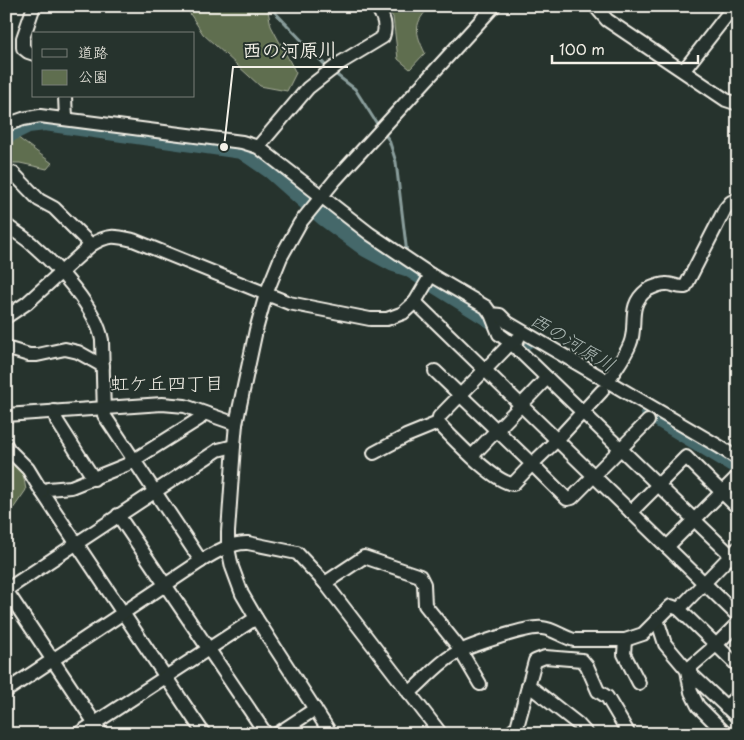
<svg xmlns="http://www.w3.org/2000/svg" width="744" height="740" viewBox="0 0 744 740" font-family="'Playpen Sans','Klee One',sans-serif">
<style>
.green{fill:#5f6e4f;stroke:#aab09c}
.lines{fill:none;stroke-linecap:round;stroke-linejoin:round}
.stream{stroke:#8a9e9c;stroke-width:3}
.river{stroke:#44676a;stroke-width:18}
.minor-casing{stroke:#f4f1e8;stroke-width:16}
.minor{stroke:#26332d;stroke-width:12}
.labels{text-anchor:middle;stroke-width:4;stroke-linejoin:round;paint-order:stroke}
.water-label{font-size:19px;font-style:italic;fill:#aebab6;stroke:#26332d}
.neighbourhood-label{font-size:19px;fill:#f4f1e8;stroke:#26332d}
.leader{fill:none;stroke:#f4f1e8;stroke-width:2}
.callout-dot{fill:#f4f1e8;stroke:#26332d;stroke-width:2}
.callout-label{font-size:19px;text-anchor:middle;font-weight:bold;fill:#f4f1e8;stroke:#26332d;stroke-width:4;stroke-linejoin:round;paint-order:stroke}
</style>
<rect width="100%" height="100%" fill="#26332d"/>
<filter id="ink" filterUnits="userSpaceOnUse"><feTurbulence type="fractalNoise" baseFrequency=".02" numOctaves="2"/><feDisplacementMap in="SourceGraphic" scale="10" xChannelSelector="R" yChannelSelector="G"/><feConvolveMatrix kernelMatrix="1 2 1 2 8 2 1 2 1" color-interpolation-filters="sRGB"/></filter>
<g filter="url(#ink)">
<g class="green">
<path d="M185,6H267L271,26L296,73L287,91L260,86L203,34Z"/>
<path d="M385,6H431C413,23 415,32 425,53L410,69L398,59L393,17Z"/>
<path d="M17,137L52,163L47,169L20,163H6V138Z"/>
<path d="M6,452L23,473L26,490L6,519Z"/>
</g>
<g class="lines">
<g class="stream">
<path d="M269,6L327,67"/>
<path d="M334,73L355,89L379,127"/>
<path d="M383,132L389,140L396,162L407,254"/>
</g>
<g class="river">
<path d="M6,135L28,124L45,122L242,150L271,170L324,217L366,248L394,263L409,268L505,328L527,340"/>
<path d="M650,413L738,466"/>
</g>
<defs>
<g id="minor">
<path d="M595,6L607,20L726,100L738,104"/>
<path d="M34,54L28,52L23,48V38L34,6"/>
<path d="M684,70L734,6"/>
<path d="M65,96L66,119"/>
<path d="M6,125L23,119L40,116L242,142L258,147L370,234L431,275L486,307L491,314L499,334L511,343L738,562"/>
<path d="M258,147L308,88L340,63L383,37C387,26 383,15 376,6"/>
<path d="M6,172L13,173L39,200L54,208L91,245"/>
<path d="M6,225C15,232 26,238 34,246C58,267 96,308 102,340L104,415L201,561"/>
<path d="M415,302L738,616"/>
<path d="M491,314L500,315L508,323L720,447L738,459"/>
<path d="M6,317L27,303L91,245C108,234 115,236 133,240L289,303L370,319H387L403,313L415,302L431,275"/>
<path d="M6,348L29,355H37L65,349L78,352L103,366"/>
<path d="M435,371L532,464L513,484C493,482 453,438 438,423"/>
<path d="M608,381C615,369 625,357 630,344C638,325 626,306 647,290C651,288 661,284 666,284C672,283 677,288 685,287L725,209L731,202L738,199"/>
<path d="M602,391L557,440L532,464L567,499L572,498L648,421"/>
<path d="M54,411L57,421L94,479"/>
<path d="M203,413L199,419L126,465L71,487L48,489L42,492L204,734"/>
<path d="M6,415L162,404L185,406L236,424"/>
<path d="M6,445L9,450L28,469L42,492"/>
<path d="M374,453L406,436L438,423L439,417L511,343L518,339"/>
<path d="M472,456L547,378"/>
<path d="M631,512L686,457L738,508"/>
<path d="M118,515L266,734"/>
<path d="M667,547L738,476"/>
<path d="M325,583L364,557L420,576L424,584L425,605L457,645L480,684"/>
<path d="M6,590L218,450L234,446"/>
<path d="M6,590L102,734"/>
<path d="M679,609L738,548"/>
<path d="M657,619L665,644L687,670L691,692L698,706L726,734"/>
<path d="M738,623L716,645L687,670L738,718"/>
<path d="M625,640L624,654L639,683"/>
<path d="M528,686L532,688L578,724L587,734"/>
<path d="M6,691L201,561C214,553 232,542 248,543L297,553L325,583L441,734"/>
<path d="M409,693C424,681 436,665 453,655C465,647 528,626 542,628C554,629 562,637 574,640H625L643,634L671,606L679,609L738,666"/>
<path d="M726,707L738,695"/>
<path d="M78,734L256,618"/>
<path d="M277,734L315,709"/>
<path d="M331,734L256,618L242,594L232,567L228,548V532L234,446L236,424L256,330L266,294L281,257L300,223L335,180L494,6"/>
<path d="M509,734L517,727L535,661L545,657L582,660L587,666L598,691L607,697L629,734"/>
</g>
</defs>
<use href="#minor" class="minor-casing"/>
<use href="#minor" class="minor"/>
</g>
</g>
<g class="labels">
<g class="water-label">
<text transform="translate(573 342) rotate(31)" y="7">西の河原川</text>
</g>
<g class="neighbourhood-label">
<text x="167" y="390">虹ケ丘四丁目</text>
</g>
</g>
<path class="leader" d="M224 147L233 67H348"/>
<circle class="callout-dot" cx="224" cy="147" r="5"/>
<g class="callout-label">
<text x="290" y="57">西の河原川</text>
</g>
<rect width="744" height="740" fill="none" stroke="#26332d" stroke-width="25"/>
<rect x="12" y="12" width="719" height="715" fill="none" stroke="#f4f1e8" stroke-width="2" filter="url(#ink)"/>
<rect x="32" y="32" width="162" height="65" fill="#26332d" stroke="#787f78"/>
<rect x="42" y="49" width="25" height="8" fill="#26332d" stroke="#787f78"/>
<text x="78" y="58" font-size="15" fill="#f4f1e8">道路</text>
<rect x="42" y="70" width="25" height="15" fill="#5f6e4f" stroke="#787f78"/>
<text x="78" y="82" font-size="15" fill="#f4f1e8">公園</text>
<path d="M552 55v8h146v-8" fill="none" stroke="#f4f1e8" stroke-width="2.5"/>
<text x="559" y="55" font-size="15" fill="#f4f1e8" stroke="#26332d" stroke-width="4" paint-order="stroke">100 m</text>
</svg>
